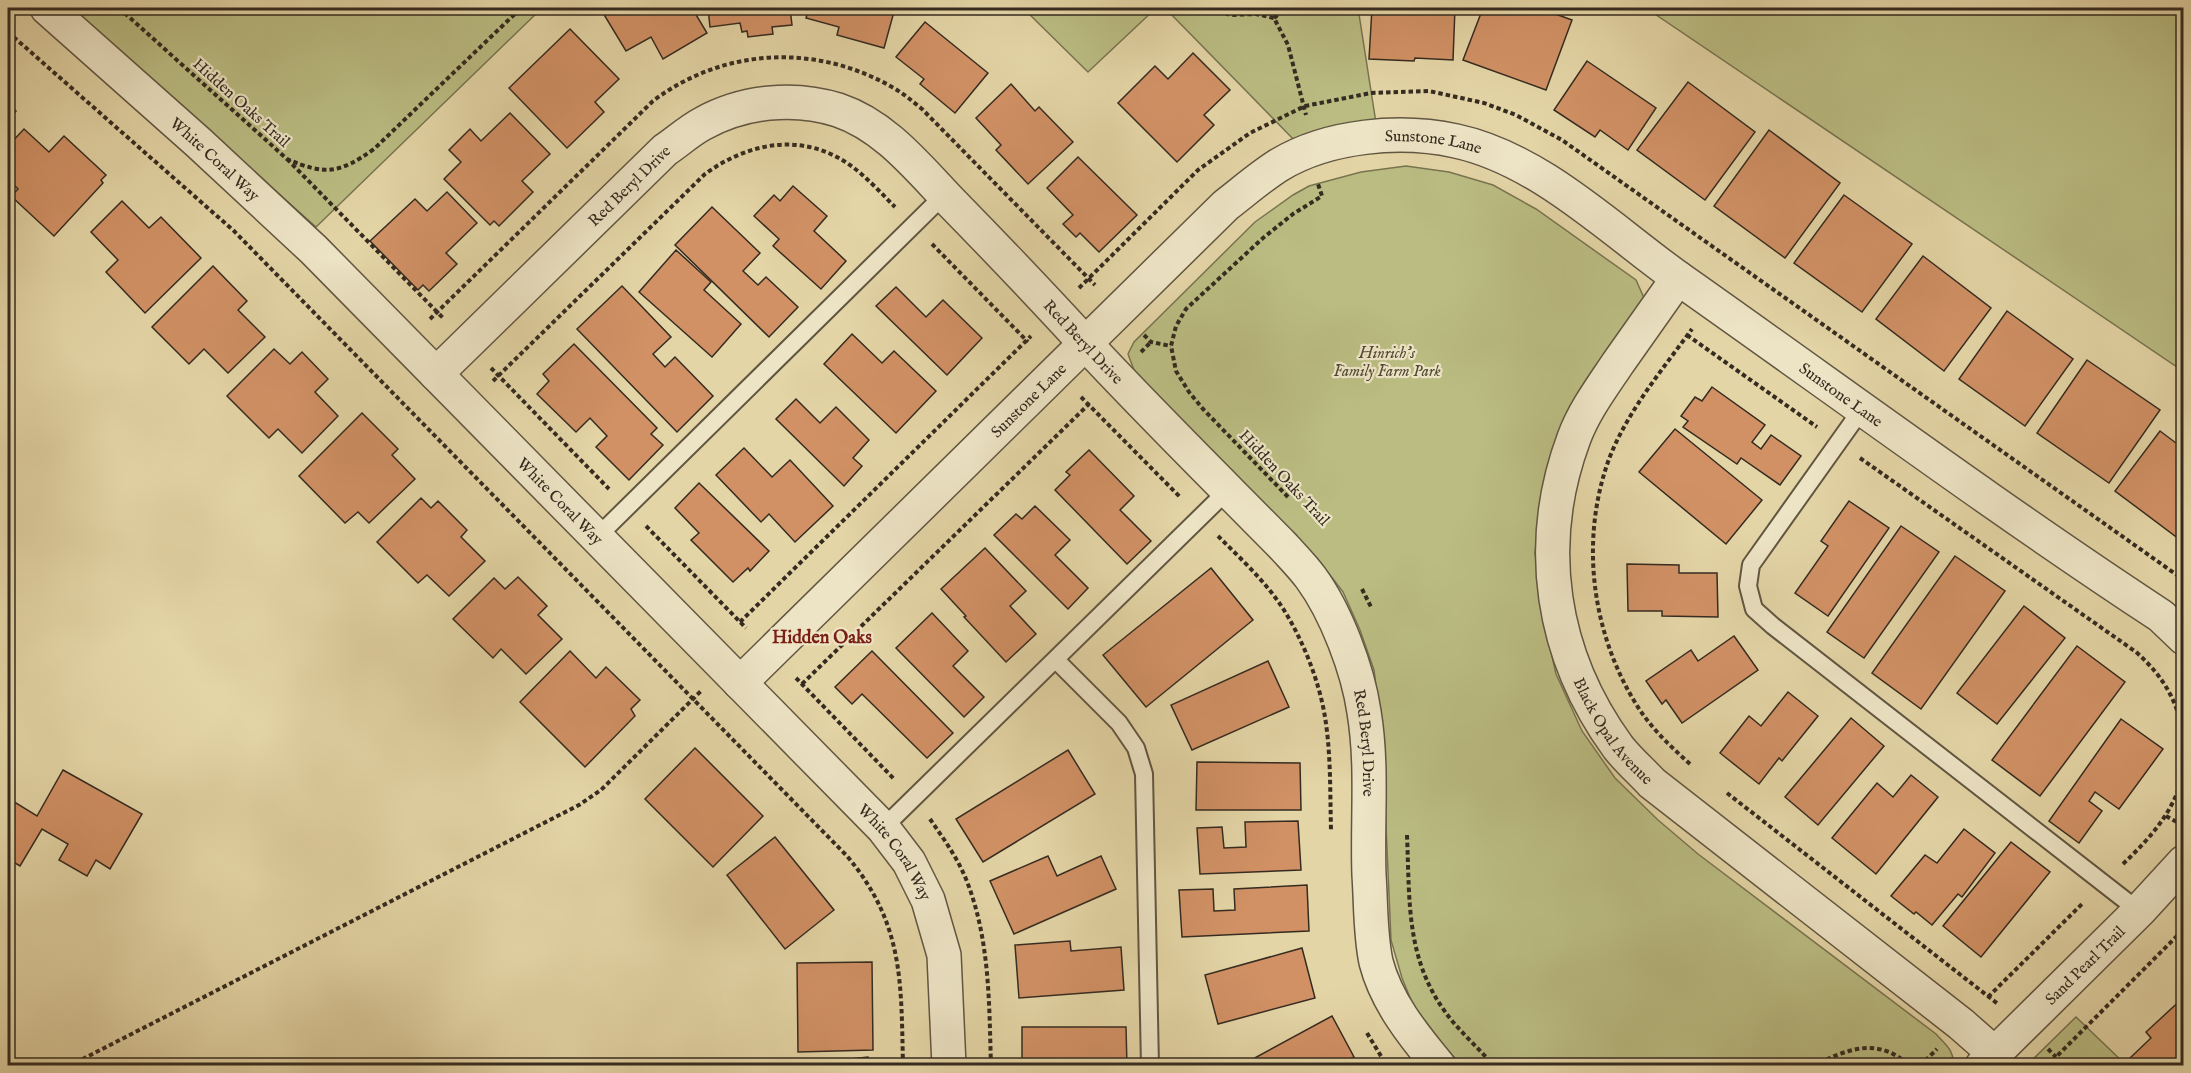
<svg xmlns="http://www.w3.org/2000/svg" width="2191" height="1073" viewBox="0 0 2191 1073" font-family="'IM FELL English',serif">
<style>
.green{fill:#babc82;stroke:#787451;stroke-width:1.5}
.building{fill:#d19165;stroke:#352b20;stroke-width:1.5}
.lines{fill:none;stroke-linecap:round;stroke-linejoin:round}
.service-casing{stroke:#615642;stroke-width:20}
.minor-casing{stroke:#615642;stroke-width:36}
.path{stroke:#352b20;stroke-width:4;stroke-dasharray:4.5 3;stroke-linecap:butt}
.service{stroke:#ede4c5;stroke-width:16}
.minor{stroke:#ede4c5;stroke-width:33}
.labels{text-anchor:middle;stroke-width:4.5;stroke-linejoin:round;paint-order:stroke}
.street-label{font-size:16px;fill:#352b20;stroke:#ede4c5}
.park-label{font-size:16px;font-style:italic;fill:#504834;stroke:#ede4c5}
.neighbourhood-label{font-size:18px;font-weight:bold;fill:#7a1f14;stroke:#ede4c5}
</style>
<rect width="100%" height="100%" fill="#e4d5a6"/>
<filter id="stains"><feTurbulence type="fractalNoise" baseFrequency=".00333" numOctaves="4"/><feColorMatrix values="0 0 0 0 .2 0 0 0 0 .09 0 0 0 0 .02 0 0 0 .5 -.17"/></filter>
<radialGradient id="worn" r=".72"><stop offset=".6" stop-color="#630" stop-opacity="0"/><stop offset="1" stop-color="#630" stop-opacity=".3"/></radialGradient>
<g class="green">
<path d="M70,8H542L316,227Z"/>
<path d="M1023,8H1156L1088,72Z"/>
<path d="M1165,8H1358L1376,123L1297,143Z"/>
<path d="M1646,8H2183V371Z"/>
<path d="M1406,166L1449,172L1493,185L1536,209L1636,280L1644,298L1555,448L1542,493L1535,553L1542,611L1556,674L1582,731L1615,778L1658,820L1698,854L1936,1034C1945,1044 1955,1051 1953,1065H1462L1448,1051L1413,1005L1402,978L1391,940L1382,735L1374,670L1360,630L1343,592L1317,558L1137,378L1128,354L1134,342L1255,222L1293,195L1309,186L1361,172Z"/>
<path d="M2076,1017L2126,1065H2027Z"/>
</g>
<g class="building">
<path d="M600,8H692L707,33L663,59L651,37L626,51Z"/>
<path d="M708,8H790L792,25L772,27L773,34L748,37L747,31L742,32L740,23L710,27Z"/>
<path d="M809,8H895L884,48L837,35L839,27L806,18Z"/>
<path d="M1372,8H1455L1453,60L1415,58L1414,61L1369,59Z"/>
<path d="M1483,8H1539L1572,20L1546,90L1463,60Z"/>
<path d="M925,22L988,73L955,113L920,84L924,79L896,57Z"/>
<path d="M570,29L619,79L595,102L604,112L567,148L509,88Z"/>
<path d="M1193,53L1230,90L1204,115L1214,125L1177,162L1118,103L1155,66L1168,79Z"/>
<path d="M1587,61L1656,108L1628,150L1600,130L1595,137L1554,110Z"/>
<path d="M1688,82L1755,132L1705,200L1637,150Z"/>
<path d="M1011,84L1035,111L1039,107L1073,142L1028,184L996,150L1001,145L976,118Z"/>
<path d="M8,104L16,111L8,121Z"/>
<path d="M510,113L550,154L522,181L533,192L499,226L494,221L490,225L444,179L461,162L449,150L470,129L481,141Z"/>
<path d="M24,129L49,152L64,136L106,175L101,180L103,183L54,236L11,196L18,189L8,179V146Z"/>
<path d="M1769,130L1840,183L1785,258L1714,206Z"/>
<path d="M1078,157L1137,215L1099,252L1080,233L1076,237L1063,224L1073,215L1047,188Z"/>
<path d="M793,186L827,216L814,231L846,261L821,289L773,246L779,239L754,216L774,195L780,201Z"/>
<path d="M447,192L477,223L446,253L457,264L429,291L423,285L418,290L370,241L415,199L427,211Z"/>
<path d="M1844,195L1912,244L1862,312L1794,263Z"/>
<path d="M122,201L149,228L161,217L201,258L145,313L106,272L118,260L91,232Z"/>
<path d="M712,207L760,253L743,271L758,285L766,277L798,307L769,337L675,245Z"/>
<path d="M676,250L711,282L704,290L741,324L712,357L639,292Z"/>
<path d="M1923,256L1991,308L1944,371L1876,319Z"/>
<path d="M213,266L247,301L238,310L265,337L228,373L204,349L189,364L152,327Z"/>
<path d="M622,286L671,337L653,354L665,367L675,357L713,396L677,432L577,329Z"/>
<path d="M896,287L926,317L943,300L982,338L947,375L876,306Z"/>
<path d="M2007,311L2073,359L2025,426L1959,379Z"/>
<path d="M852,334L882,363L894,351L936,391L896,433L824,364Z"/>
<path d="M574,344L657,428L651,434L663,445L629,480L596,447L607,436L590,418L576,432L537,394L549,381L543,374Z"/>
<path d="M274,349L290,364L302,352L328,379L315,392L338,416L302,453L278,429L269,438L227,396Z"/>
<path d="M2087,360L2160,410L2109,483L2037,433Z"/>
<path d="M1712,387L1765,425L1752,442L1761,449L1771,435L1801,456L1780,485L1741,458L1737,464L1683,427L1688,421L1681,416L1695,397L1702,401Z"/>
<path d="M796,399L820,423L836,407L869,440L853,458L862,466L844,486L776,419Z"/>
<path d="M362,413L398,449L392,455L415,479L369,523L358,512L345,523L299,476Z"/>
<path d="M1675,429L1762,500L1726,544L1639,472Z"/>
<path d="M2160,431L2184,449L2183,542L2115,491Z"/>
<path d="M744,448L772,477L790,460L833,506L795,542L769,514L761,522L716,475Z"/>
<path d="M1089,450L1134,496L1120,510L1151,541L1127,564L1055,490L1070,475L1066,472Z"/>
<path d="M699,483L769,551L750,571L748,568L733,582L691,540L699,533L675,508Z"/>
<path d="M421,498L431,508L438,501L467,530L461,537L485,561L449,596L427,575L418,583L377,542Z"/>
<path d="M1849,501L1889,528L1828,616L1795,593L1828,546L1821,541Z"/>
<path d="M1035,506L1070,540L1055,555L1088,588L1068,609L994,535L1016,514L1022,519Z"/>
<path d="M1901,526L1939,552L1864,658L1827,632Z"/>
<path d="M985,548L1026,591L1010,606L1036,634L1006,662L964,617L966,616L941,589Z"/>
<path d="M1955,556L2005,591L1921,709L1872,673Z"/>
<path d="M1627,564L1679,565V573H1717L1718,617L1662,616V611H1628Z"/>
<path d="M1211,568L1253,620L1146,707L1103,655Z"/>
<path d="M518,577L547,606L538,615L562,639L526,674L501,649L493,658L453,619L494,578L505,589Z"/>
<path d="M2024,606L2065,638L1997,724L1957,693Z"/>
<path d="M932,613L968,651L953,666L984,697L964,717L896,648Z"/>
<path d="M1734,636L1758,670L1682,723L1666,700L1662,704L1646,681L1691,650L1698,661Z"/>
<path d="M2077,646L2125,682L2040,796L1992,760Z"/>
<path d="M570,651L596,678L606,667L640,700L631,709L635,716L585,767L520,702Z"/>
<path d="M872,651L953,733L927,758L862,694L852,704L835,687Z"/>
<path d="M1268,661L1289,707L1192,750L1171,705Z"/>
<path d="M1788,692L1818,716L1782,761L1779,758L1759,784L1720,753L1749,716L1761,726Z"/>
<path d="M1851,718L1884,746L1818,825L1785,797Z"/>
<path d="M2121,719L2163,749L2119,809L2095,792L2089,801L2102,811L2079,843L2049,821Z"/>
<path d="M695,748L763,816L713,867L645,799Z"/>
<path d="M1068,750L1095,794L983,862L956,819Z"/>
<path d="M1197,762L1300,763L1301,810H1196Z"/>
<path d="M63,770L142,814L110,869L96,860L87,876L59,860L68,844L42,829L20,866L8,859V798L37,816Z"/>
<path d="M1911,775L1938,797L1876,874L1832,838L1877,783L1893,797Z"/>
<path d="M1298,821L1301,870L1200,874L1197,828L1222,827L1224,848L1246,847L1245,822Z"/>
<path d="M1964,829L1995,853L1962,897L1958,894L1932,925L1916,912L1914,914L1891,896L1925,855L1937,863Z"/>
<path d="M775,837L834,910L785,949L727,875Z"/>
<path d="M2011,842L2050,872L1981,957L1943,926Z"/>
<path d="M1048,856L1057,876L1101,856L1116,889L1014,934L990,881Z"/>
<path d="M1307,885L1309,931L1182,937L1179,890L1213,889L1214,911L1235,910L1234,889Z"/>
<path d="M1070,941L1071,951L1121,947L1124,990L1019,998L1015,945Z"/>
<path d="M1302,948L1315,998L1218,1024L1205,975Z"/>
<path d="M872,962L873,1050L798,1052L797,963Z"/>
<path d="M2184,997V1066H2137L2130,1058L2151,1038L2146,1032Z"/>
<path d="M1332,1016L1354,1057L1338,1066H1240Z"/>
<path d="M1022,1027H1126L1127,1066H1022Z"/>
<path d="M868,1057L869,1066L794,1065Z"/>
</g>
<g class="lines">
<defs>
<g id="service">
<path d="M1862,409L1751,565L1748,586L1754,609L1773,626L2139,911"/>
<path d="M597,537L944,195"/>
<path d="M1056,660L1119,723L1136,748L1144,774L1150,1066"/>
<path d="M883,828L1228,490"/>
</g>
<g id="minor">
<path id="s1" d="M47,8L199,143L314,250L883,828L909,862L928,900L944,955L949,1066"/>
<path id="s2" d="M1678,278C1658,306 1638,335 1618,363C1602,387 1584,411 1574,438C1534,545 1551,655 1618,747C1628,760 1641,771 1652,783L1961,1024L1994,1053"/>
<path id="s3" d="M436,374L665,150C677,142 689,131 702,124C743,101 794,96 838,110C886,126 919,169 953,204C997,249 1041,295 1084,342C1149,412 1217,479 1284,547C1293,557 1303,567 1311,578C1336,612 1358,670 1364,712C1373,766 1367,821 1369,875C1371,903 1370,934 1376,962C1386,1001 1413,1035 1439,1066"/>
<path id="s4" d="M740,683L1226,205C1243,192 1260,177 1279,165C1329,135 1400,129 1456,141C1540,159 1612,231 1681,280C1840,392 1998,509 2161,616L2184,638"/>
<path id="s5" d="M1982,1066L2139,911L2184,862"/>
</g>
</defs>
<use href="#service" class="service-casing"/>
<use href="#minor" class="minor-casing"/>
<g class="path">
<path d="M119,8L287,159C326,176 340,173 374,149L521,8"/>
<path d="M1058,8L1083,12L1100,8"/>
<path d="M1211,8L1230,15L1256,14L1274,18L1288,45L1306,115"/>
<path d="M1274,18L1286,8"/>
<path d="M8,32L234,231L847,856C904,924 901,982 903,1066"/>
<path d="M287,159L444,319"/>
<path d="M932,244L1028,342"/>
<path d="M1079,288L1198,170L1250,133L1305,106L1371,93L1429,91L1484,103L1516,115L1562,140L2184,580"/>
<path d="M430,319L653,101C723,48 815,43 892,87C903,93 912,101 922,109L1095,285"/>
<path d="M1144,335L1151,342L1171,346"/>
<path d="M1687,335L1817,427"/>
<path d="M1141,352L1151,342"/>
<path d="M491,368L609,489"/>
<path d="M493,381L705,174C748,143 800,132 847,163C865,175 880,192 895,207"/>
<path d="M1081,397L1181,498"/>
<path d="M1860,458L2136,652C2164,677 2177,700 2184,737"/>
<path d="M1288,497L1203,409L1189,392L1176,371L1171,346L1176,326L1186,309L1263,238L1293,214L1322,196L1318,184"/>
<path d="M646,526L746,628"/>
<path d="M1218,536C1240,558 1264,580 1282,607C1302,638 1319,680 1325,717C1331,754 1330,793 1331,830"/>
<path d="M1362,589L1371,607"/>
<path d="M740,622L1031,336"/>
<path d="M796,678L895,780"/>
<path d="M802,684L1089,404"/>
<path d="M1690,764C1670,746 1650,727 1636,704C1591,631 1580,539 1609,459C1627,412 1662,370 1692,329"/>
<path d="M1727,793L1998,1004"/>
<path d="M2166,816L2184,826"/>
<path d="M930,819C943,838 957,857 966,879C990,939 989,1002 991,1066"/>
<path d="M1407,835C1410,905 1405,964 1453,1022C1466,1037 1481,1051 1494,1066"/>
<path d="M2123,864C2152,836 2173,813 2184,773"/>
<path d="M1988,997L2083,903"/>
<path d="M1367,1033L1387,1066"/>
<path d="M2048,1049L2056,1057"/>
<path d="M69,1066L579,805L601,790L701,691"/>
<path d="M1813,1066C1847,1049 1878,1036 1910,1066"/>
<path d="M1920,1066L1937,1049"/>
<path d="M2047,1066L2184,929"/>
</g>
<use href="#service" class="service"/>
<use href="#minor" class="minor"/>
</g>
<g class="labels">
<g class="street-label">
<text transform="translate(242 102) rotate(42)" y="6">Hidden Oaks Trail</text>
<text dy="6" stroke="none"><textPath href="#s4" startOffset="908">Sunstone Lane</textPath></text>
<text dy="6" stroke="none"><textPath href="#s1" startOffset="226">White Coral Way</textPath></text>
<text dy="6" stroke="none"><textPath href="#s3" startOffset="270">Red Beryl Drive</textPath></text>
<text dy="6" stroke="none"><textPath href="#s3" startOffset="846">Red Beryl Drive</textPath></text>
<text dy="6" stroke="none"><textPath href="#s4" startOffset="1394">Sunstone Lane</textPath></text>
<text dy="6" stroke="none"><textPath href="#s4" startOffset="404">Sunstone Lane</textPath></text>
<text transform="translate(1285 477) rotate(47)" y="6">Hidden Oaks Trail</text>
<text dy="6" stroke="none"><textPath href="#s1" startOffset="712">White Coral Way</textPath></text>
<text dy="6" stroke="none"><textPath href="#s2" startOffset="501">Black Opal Avenue</textPath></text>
<text dy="6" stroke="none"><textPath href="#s3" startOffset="1350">Red Beryl Drive</textPath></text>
<text dy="6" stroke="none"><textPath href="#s1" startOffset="1198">White Coral Way</textPath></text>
<text dy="6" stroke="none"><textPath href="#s5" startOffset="144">Sand Pearl Trail</textPath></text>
</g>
<g class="park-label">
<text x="1387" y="358">Hinrich's<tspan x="1387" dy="18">Family Farm Park</tspan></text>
</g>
<g class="neighbourhood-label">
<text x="822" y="643">Hidden Oaks</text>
</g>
</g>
<rect width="2191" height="1073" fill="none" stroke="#e4d5a6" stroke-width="30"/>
<rect x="9" y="9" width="2173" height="1055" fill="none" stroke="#352b20" stroke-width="3"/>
<rect x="15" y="15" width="2161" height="1043" fill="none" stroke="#352b20" stroke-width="1.5"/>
<rect width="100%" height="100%" filter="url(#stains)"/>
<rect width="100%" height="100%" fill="url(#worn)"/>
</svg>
